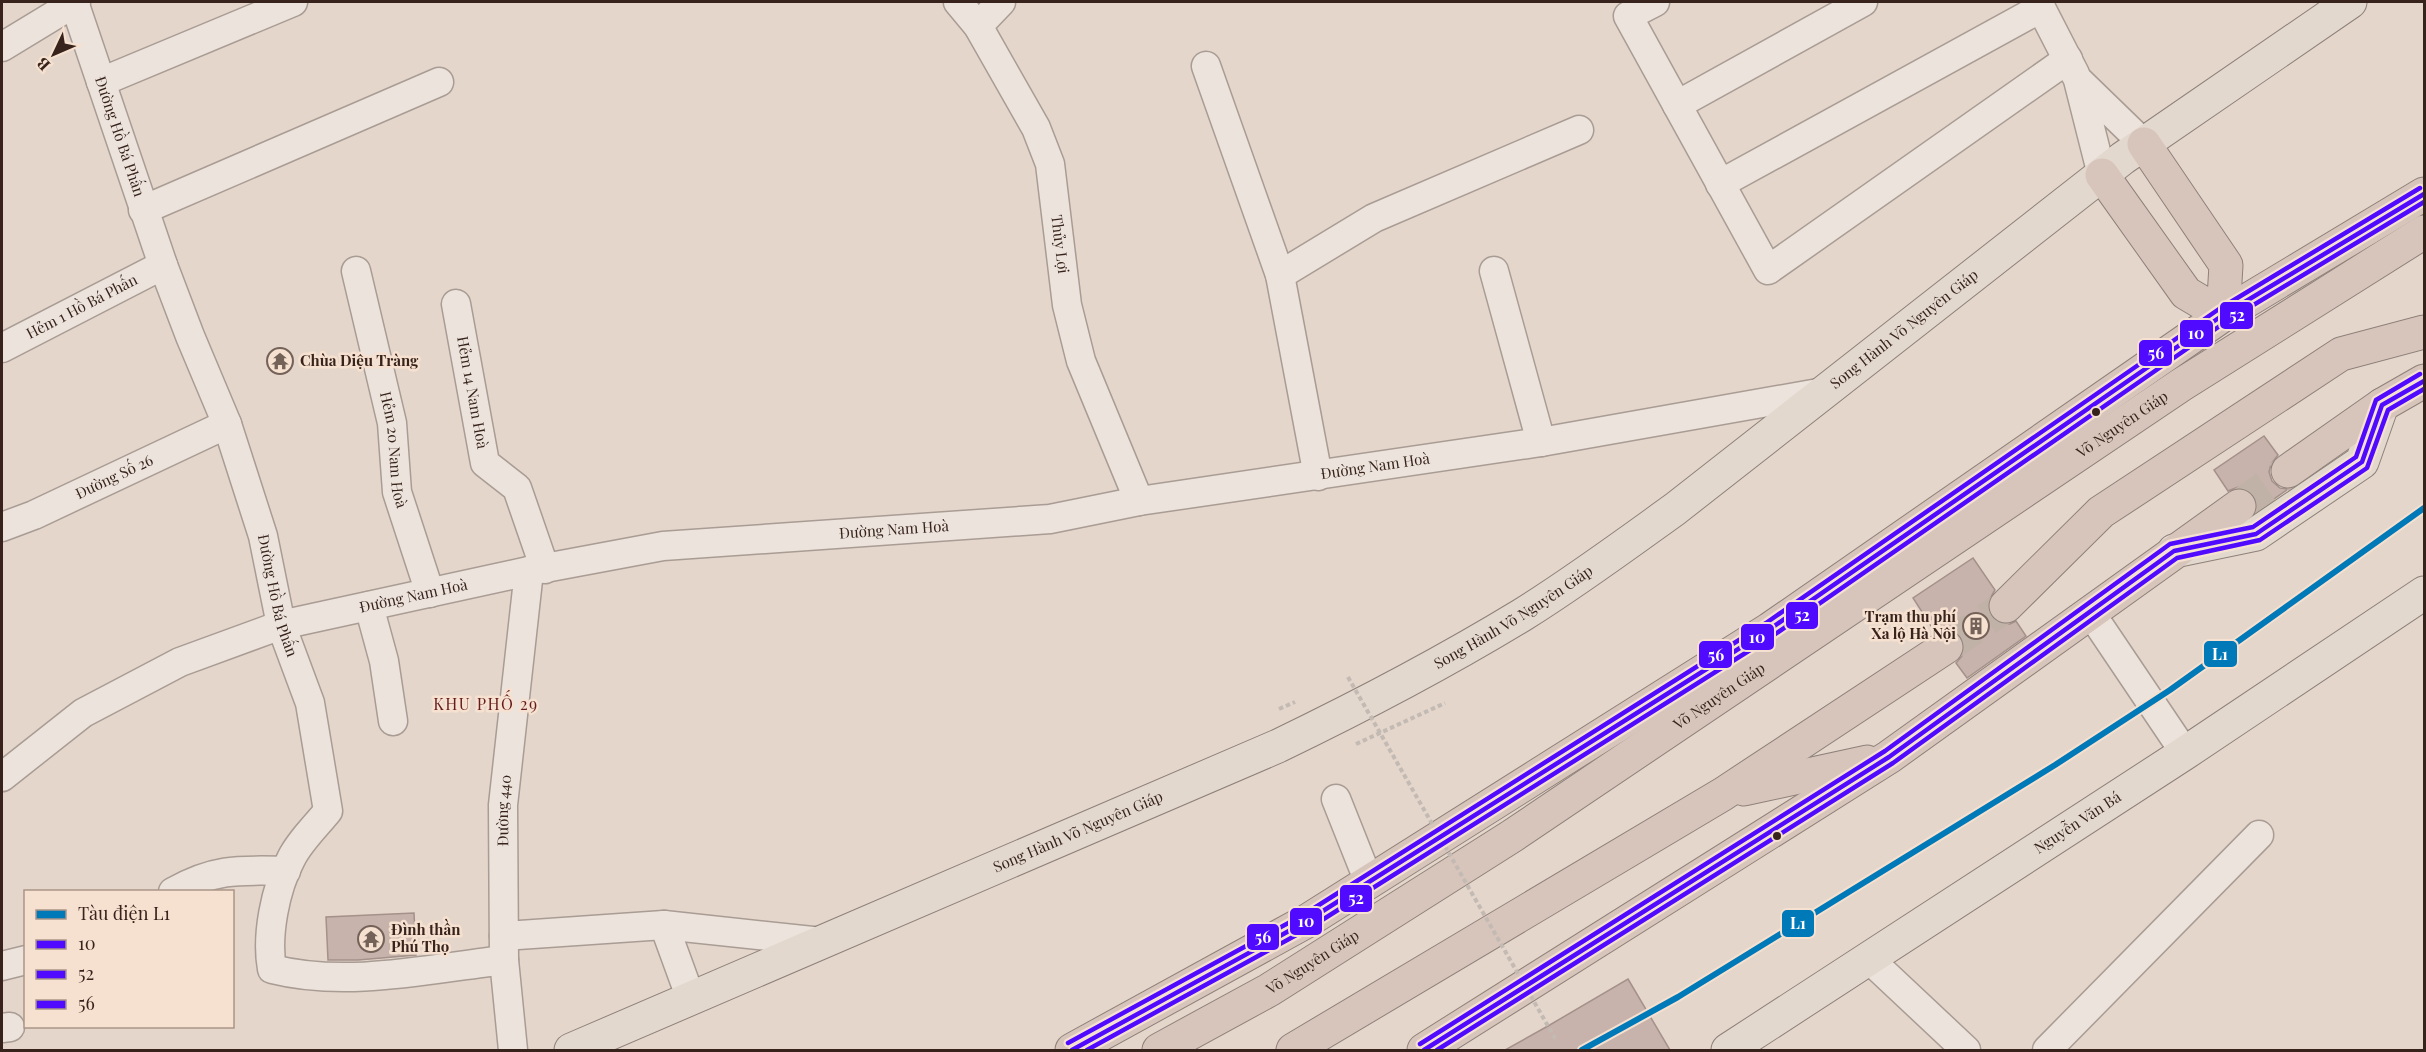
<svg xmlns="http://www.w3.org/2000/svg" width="2426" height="1052" viewBox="0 0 2426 1052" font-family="'Playfair Display',serif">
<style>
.building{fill:#c7b3ab;stroke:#a4918a;stroke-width:1.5}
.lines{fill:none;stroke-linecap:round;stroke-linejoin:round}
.highway-tunnel{stroke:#c1b2a7;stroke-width:33;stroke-dasharray:33 16;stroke-linecap:butt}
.minor-casing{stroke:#a99c94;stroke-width:31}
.major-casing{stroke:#8e817a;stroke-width:35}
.highway-casing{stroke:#8e817a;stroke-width:35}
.path{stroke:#c4bab4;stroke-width:4;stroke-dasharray:4.5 3;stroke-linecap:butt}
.minor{stroke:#ece3dc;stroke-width:28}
.major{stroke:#e3d8cd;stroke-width:33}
.highway{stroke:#d7c5bb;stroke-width:33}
.path-bridge{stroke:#c4bab4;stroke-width:4;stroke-dasharray:4.5 3;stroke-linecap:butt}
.bus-1-casing{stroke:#f6e1d0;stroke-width:9}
.bus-2-casing{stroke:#f6e1d0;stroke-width:9}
.bus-3-casing{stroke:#f6e1d0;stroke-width:9}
.bus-1{stroke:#4f0aff;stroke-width:4.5}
.bus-2{stroke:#4f0aff;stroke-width:4.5}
.bus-3{stroke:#4f0aff;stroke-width:4.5}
.metro-1-casing{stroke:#f6e1d0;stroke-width:10}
.metro-1{stroke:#0079b8;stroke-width:6}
.bus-dot{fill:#37231c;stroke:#f6e1d0;stroke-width:2}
.labels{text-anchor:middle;stroke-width:5;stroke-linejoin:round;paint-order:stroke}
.street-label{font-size:15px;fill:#37231c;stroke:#f6e1d0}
.poi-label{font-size:15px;font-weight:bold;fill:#37231c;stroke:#f6e1d0;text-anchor:start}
.neighbourhood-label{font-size:16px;letter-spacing:1.5px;fill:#641b1e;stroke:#f6e1d0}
.line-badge{stroke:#f6e1d0;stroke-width:2}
.badge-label{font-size:16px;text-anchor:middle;font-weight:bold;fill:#fff}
</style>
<rect width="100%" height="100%" fill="#e4d6ca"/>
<g class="building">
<path d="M2264,436L2278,455L2271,464L2269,472L2272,481L2280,488L2288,489L2257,511L2258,504L2254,495L2246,489L2238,487L2228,491L2214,470Z"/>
<path d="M1973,558L1995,590L1988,602V610L1992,619L2002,624H2010L2016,621L2026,636L1967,678L1956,663L1962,656L1965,646L1961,636L1955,631L1945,628L1935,632L1913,598Z"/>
<path d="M414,913L416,955L358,960H328L326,917Z"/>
<path d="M1628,979L1670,1050H1505L1548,1026Z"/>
</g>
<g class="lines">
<g class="highway-tunnel">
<path d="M2239,506L2288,471"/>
<path d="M1946,647L2006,606"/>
</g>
<defs>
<g id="minor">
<path id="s1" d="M74,2L163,265L190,336L227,424L263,536L281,625L310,703L328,811C316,826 299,842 291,859C275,889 266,936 272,969C347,988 428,969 504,960"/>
<path id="s2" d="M958,2L978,26L1036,128L1050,164L1067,305L1081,361L1139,501"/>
<path d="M1655,2L1628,16L1768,270L2068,59"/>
<path d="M2038,2L2075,74"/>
<path d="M978,26L1001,2"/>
<path d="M2,47L76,2"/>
<path d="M1206,66L1280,275L1318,476"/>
<path d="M101,82L293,2"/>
<path d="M1677,105L1863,2"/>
<path d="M2102,175L2078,80L2144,144"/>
<path d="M1720,184L2041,8"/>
<path d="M143,210L439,82"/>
<path id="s3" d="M356,271L392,423L397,492L430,593"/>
<path d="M1494,271L1541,442"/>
<path d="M1280,275L1374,218L1579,130"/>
<path id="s4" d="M456,304L485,463L517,488L545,569"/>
<path id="s5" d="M2,348L163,265"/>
<path id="s6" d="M2,527L34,515L227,424"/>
<path d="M369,606L384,661L393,721"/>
<path d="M2090,612L2185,753"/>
<path id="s7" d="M2,777L83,713L180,662L281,625L529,571L663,546L1050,519L1139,501L1541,442L1824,392"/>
<path d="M1336,799L1369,882"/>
<path d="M173,892C215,868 240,870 286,871"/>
<path d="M664,925L691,999"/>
<path d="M504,936L664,925L822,942"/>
<path d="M1868,958L1966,1050"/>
<path d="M2,966L26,960"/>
<path d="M2,1028L10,1027"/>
<path id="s8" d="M513,1050L504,960L503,805L529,571"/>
<path d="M2047,1050L2259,835"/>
</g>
<g id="major">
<path d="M2174,551L2256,534L2362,462L2382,405"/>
<path id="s9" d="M571,1050L1278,746C1361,706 1443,663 1522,615C1575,582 1625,545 1675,509L2123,158L2350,2"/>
<path id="s10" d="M1728,1050L2185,753L2424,593"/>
</g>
<g id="highway">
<path d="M2102,175L2186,293L2223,315L2226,265L2144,144"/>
<path d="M2288,471L2382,405L2424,381"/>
<path d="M2006,606L2101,512L2341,354L2424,332"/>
<path d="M1744,789L1867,762"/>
<path d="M1072,1050L1307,921L1770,629L2223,315L2424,194"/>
<path id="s11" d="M1159,1050L1269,990L1512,836L2181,385L2424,232"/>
<path d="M1293,1050L1723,794L1946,647"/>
<path d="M1424,1050L1889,757L2239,506"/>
</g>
</defs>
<use href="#minor" class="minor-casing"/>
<use href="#major" class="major-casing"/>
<use href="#highway" class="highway-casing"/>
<g class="path">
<path d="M1279,709L1295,702"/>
<path d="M1356,744L1445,703"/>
</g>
<use href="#minor" class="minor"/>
<use href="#major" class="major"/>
<use href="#highway" class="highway"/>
<path class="path-bridge" d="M1348,677L1556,1040"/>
<defs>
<g id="bus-1">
<path d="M1072,1050L1307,921L1770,629L2223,315L2424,194"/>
<path d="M1424,1050L1889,757L2174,551L2256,534L2362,462L2382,405L2424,381"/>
</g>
<g id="bus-2">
<path d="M1087,1050L1311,927L1774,635L2227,321L2424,202"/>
<path d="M1437,1050L1893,763L2177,558L2260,540L2367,468L2388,410L2424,389"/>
</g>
<g id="bus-3">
<path d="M1068,1043L1303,915L1766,623L2219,309L2420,188"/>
<path d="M1420,1044L1885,751L2170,544L2253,527L2356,457L2376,400L2420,374"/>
</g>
</defs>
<use href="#bus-1" class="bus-1-casing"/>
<use href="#bus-2" class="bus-2-casing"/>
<use href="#bus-3" class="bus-3-casing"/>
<use href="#bus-1" class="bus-1"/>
<use href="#bus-2" class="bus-2"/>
<use href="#bus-3" class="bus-3"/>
<defs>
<path id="metro-1" d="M1582,1050L1678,997L2055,765L2170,690L2424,508"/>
</defs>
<use href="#metro-1" class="metro-1-casing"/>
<use href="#metro-1" class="metro-1"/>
</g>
<defs>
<symbol id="temple-ring" viewBox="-11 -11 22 22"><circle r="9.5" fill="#f6e1d0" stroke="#746259" stroke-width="1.5"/><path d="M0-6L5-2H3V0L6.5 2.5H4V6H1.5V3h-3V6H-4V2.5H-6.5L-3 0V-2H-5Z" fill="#746259"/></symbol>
<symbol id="building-ring" viewBox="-11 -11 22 22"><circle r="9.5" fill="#f6e1d0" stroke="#746259" stroke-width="1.5"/><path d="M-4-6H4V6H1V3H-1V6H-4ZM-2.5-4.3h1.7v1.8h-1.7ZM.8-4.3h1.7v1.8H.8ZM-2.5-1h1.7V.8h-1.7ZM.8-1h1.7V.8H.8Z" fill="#746259"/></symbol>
</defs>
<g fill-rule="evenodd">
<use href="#temple-ring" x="265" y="346" width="30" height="30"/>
<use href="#building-ring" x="1961" y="611" width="30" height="30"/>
<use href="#temple-ring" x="356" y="924" width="30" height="30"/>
</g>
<g class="bus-dot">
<circle cx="2096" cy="412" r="5"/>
<circle cx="1777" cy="836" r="5"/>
</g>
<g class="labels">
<g class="street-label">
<text dy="5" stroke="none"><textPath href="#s1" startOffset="142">Đường Hồ Bá Phấn</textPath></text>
<text dy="5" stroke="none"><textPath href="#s2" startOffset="268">Thủy Lợi</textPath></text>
<text dy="5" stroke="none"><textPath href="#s5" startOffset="90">Hẻm 1 Hồ Bá Phấn</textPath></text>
<text dy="5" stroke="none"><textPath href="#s9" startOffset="1524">Song Hành Võ Nguyên Giáp</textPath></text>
<text dy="5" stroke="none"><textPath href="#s4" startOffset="90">Hẻm 14 Nam Hoà</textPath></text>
<text dy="5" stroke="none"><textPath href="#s11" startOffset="1149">Võ Nguyên Giáp</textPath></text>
<text dy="5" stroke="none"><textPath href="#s3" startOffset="183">Hẻm 20 Nam Hoà</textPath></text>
<text dy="5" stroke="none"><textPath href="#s7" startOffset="1428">Đường Nam Hoà</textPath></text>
<text dy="5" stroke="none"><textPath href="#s6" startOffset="123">Đường Số 26</textPath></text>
<text dy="5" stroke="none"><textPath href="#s7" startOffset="942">Đường Nam Hoà</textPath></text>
<text dy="5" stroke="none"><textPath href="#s1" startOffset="628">Đường Hồ Bá Phấn</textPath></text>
<text dy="5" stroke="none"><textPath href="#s7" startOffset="456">Đường Nam Hoà</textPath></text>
<text dy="5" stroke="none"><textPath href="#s9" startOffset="1038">Song Hành Võ Nguyên Giáp</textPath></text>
<text dy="5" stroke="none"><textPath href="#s11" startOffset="663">Võ Nguyên Giáp</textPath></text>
<text dy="5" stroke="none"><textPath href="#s8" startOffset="240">Đường 440</textPath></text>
<text dy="5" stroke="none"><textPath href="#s10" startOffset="417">Nguyễn Văn Bá</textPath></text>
<text dy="5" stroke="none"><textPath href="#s9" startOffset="552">Song Hành Võ Nguyên Giáp</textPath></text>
<text dy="5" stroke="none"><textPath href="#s11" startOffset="177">Võ Nguyên Giáp</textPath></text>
</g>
<g class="poi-label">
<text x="300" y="366">Chùa Diệu Tràng</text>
<text x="1956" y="622" text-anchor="end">Trạm thu phí<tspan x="1956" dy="17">Xa lộ Hà Nội</tspan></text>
<text x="391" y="935">Đình thần<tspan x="391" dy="17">Phú Thọ</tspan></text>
</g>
<g class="neighbourhood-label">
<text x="486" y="710">KHU PHỐ 29</text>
</g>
</g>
<g class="line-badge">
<rect x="2219" y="301" width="35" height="29" rx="6" fill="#4f0aff"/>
<rect x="2179" y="319" width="35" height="29" rx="6" fill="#4f0aff"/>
<rect x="2138" y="339" width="35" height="28" rx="6" fill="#4f0aff"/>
<rect x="1785" y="601" width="34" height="29" rx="6" fill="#4f0aff"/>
<rect x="1740" y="623" width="35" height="28" rx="6" fill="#4f0aff"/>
<rect x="2203" y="640" width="35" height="28" rx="6" fill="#0079b8"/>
<rect x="1698" y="640" width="35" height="29" rx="6" fill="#4f0aff"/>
<rect x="1339" y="884" width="34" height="29" rx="6" fill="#4f0aff"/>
<rect x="1289" y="907" width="34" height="29" rx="6" fill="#4f0aff"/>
<rect x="1781" y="909" width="34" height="29" rx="6" fill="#0079b8"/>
<rect x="1246" y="923" width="34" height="28" rx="6" fill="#4f0aff"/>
</g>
<g class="badge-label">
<text x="2237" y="321">52</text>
<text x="2196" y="339">10</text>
<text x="2156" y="359">56</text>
<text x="1802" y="621">52</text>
<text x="1757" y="643">10</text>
<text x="2220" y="660">L1</text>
<text x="1716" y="661">56</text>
<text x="1356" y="904">52</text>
<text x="1306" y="927">10</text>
<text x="1798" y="929">L1</text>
<text x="1263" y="943">56</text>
</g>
<rect width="2426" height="1052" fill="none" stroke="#37231c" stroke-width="6"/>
<rect x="24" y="890" width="210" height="138" fill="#f6e1d0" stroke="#aa9588" stroke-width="1.5"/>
<rect x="36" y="910" width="30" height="9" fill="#0079b8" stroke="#aa9588" stroke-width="1.5"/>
<text x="78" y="920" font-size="18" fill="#37231c">Tàu điện L1</text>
<rect x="36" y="940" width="30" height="9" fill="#4f0aff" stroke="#aa9588" stroke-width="1.5"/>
<text x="78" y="950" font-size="18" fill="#37231c">10</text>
<rect x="36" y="970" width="30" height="9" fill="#4f0aff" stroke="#aa9588" stroke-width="1.5"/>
<text x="78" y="980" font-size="18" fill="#37231c">52</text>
<rect x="36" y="1000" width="30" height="9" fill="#4f0aff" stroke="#aa9588" stroke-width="1.5"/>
<text x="78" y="1010" font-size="18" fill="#37231c">56</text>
<g transform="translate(54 54) rotate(226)" stroke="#f6e1d0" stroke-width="4.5" paint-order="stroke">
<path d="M0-4.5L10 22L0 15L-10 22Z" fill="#37231c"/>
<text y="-9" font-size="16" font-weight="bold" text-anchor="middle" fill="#37231c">B</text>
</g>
</svg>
